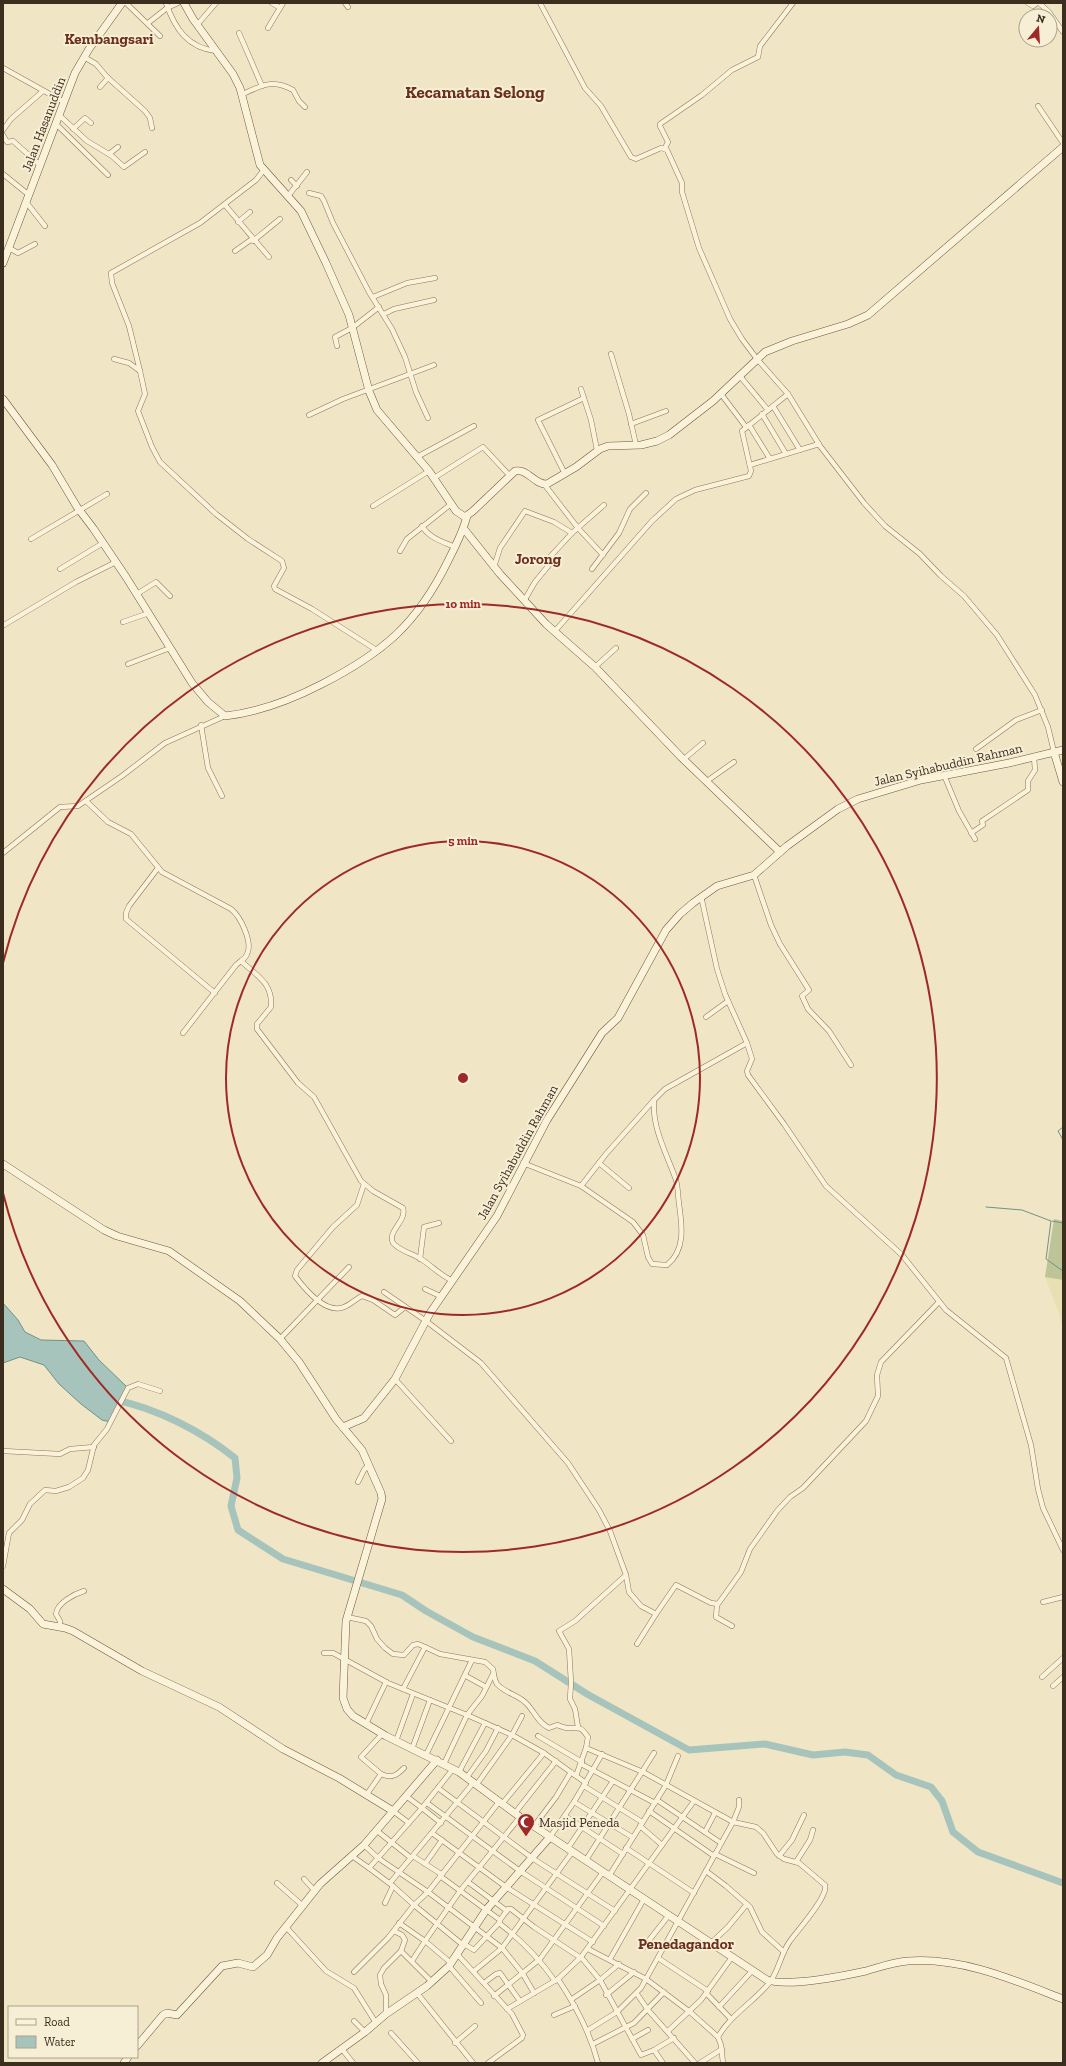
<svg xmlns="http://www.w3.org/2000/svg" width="1066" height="2066" viewBox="0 0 1066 2066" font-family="'Zilla Slab',serif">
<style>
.farmland{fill:#e6e0b2}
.cemetery{fill:#bdc497}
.water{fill:#a7c4bc;stroke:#6d938b}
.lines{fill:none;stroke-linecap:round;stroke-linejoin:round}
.stream{stroke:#6d938b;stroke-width:1}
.river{stroke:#a7c4bc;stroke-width:7}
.street-casing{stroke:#8c775a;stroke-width:5.5}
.secondary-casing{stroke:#6e583d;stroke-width:8}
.street{stroke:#faf2d9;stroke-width:4.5}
.secondary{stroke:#faf2d9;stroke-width:7}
.ring{fill:none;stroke:#9e2a27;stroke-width:2}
.labels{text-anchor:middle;stroke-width:4;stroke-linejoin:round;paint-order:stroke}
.street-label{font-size:13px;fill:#3c2e1e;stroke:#f7efd5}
.poi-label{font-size:13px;fill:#3c2e1e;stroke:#f7efd5;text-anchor:start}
.quarter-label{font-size:15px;font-weight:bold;fill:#6b2f1c;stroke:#f7efd5}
.district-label{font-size:17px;font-weight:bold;fill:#6b2f1c;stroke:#f7efd5}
.centre{fill:#9e2a27;stroke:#f7efd5;stroke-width:2}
.ring-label{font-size:12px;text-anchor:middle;font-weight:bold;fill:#9e2a27;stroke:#f7efd5;stroke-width:4;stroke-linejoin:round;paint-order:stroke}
</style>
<rect width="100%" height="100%" fill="#f0e5c5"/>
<path class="farmland" d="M1045,1277L1063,1280V1329L1059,1313Z"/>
<path class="cemetery" d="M1054,1219L1063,1221V1280L1045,1277Z"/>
<path class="water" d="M3,1303L18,1320L25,1332L41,1340L84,1341L99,1360L128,1388L110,1422L102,1420L81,1404L59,1384L44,1365L20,1357L3,1363Z"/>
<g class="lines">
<g class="stream">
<path d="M1063,1127L1058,1131L1063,1140"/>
<path d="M986,1207L1022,1210L1051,1221L1046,1259L1063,1271"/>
<path d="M1052,1221L1063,1223"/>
</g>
<path class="river" d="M116,1400C158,1409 201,1431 235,1458L237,1478L231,1506L238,1530L283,1559L402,1595L426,1611L473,1637L535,1661L587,1694L689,1750L765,1744L813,1755L845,1752L868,1755L896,1775L931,1787L942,1801L953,1832L978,1852L1063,1883"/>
<defs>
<g id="street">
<path d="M126,3L160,36"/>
<path d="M166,3C175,29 188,48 216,51"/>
<path d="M272,3L280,8"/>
<path d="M345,3L348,7"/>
<path d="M540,3L585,88L601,106L631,157L636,159L661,148L667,150L682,183V192L699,248L730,319L742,339L757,359L788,394L820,446L864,503L885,526L920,554L941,576L964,596L997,635L1035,695L1048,727L1054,752"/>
<path d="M1028,3L1033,6L1037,3"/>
<path d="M1039,3L1049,12L1063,32"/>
<path d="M148,23L167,8L178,3"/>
<path d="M197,25L216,3"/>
<path d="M268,28L283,3"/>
<path d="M239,33L262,86"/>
<path d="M84,57L96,64L107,77L145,111L150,118L152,128"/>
<path d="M3,68L64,102"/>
<path d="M100,87L108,78"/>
<path d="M243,94C262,85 273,79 293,90L299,101L305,107"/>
<path d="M1038,106L1063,143"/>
<path d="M59,115L87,141L112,156L124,167L145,152"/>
<path d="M56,124L108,175"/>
<path d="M73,129L85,118L91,123"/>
<path d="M3,130L11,119L43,91"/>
<path d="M3,135L7,142L13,141L40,165"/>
<path d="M665,148L668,142L660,126V124L702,95L732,70L758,57L760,46L793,3"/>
<path d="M109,154L118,147"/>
<path d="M3,174L29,195"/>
<path d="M291,180L297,186"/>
<path d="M309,193L321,196L324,201L333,223L369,292L392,329L405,357L416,392L428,418"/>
<path d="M288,196L307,172"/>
<path d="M26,202L45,226"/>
<path d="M225,205L269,257"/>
<path d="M238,222L250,212"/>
<path d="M253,241L280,219"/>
<path d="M9,248L18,253L35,244"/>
<path d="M235,251L252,239"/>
<path d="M373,297L407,283L435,278"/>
<path d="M384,314L394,309L434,300"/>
<path d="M337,346L335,337L352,328L379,307"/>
<path d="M611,354L629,414L636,445"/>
<path d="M114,359L129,363L140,371L145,394L138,411L152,447L160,462L216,514L248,539L282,561L284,568L274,586L275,589L312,609L378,651"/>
<path d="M140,371L129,326L112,283L111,273L200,223L256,180L263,171"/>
<path d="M739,375L768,410"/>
<path d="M581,389L591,420L597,450"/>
<path d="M721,394L746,427"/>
<path d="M773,406L800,450"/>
<path d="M762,414L786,454"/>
<path d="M309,415L343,399L434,365"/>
<path d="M631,424L666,411"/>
<path d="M749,425L770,459"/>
<path d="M417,457L474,426"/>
<path d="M750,465L819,444"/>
<path d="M565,474L538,420L584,398"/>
<path d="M434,478L483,447L509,475"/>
<path d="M544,484L578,528L603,555"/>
<path d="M373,506L429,471"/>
<path d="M422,526C429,538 443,542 455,547"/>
<path d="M31,539L107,494"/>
<path d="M400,551L407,539L451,504"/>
<path d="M494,567L500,548L525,511L554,522L572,533"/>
<path d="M60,569L103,543"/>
<path d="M592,569L619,533L630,509L646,493"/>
<path d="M137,594L156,582L170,596"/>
<path d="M524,601L535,582L549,565L548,559L572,533L604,505"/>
<path d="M123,622L149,613"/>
<path d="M4,625L76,582L116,562"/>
<path d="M555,631L652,521L676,499L695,490L749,476L751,471L742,431L788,394"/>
<path d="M128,664L170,648"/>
<path d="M595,667L616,648"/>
<path d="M201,725L208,768L222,796"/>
<path d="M976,749L1016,720L1042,710"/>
<path d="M684,759L703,743"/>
<path d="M944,775L959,811L975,839"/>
<path d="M707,781L734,762"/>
<path d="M86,801L108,822L131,834L162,872L231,909C241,917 253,943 247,954C245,960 240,961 236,965L183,1033"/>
<path d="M971,833L983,825L982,821L1028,790V781L1035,770L1034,757"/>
<path d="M3,853L60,807L78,806L122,776L165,743L225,716"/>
<path d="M158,868L129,906L126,913V919L215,993"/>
<path d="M754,875L771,925L780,944L809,990L802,996L808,1009L829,1031L851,1065"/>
<path d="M241,961C257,976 273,983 271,1007L257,1024V1029L298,1083L314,1097L361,1181L373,1191L403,1208C407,1221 387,1231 393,1243C400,1251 411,1253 421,1259C432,1266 441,1276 453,1281"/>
<path d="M706,1017L728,1001"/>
<path d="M747,1043L752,1059L747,1071L748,1075L784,1124L826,1186L902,1255L946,1310L1006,1358L1031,1445L1038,1489L1043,1508L1063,1550"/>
<path d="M523,1163L581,1186L633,1222L643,1235L648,1257L652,1264L667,1265C686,1250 682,1225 679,1204C678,1197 678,1187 676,1180C667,1154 652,1129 654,1100L665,1089L747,1043L725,994L717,969L701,896"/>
<path d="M599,1163L629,1188"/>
<path d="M364,1184L357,1205L333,1227L297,1270L295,1276C304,1288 323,1312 341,1308C350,1306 355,1299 362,1296L373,1300L395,1315L405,1307"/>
<path d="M581,1186L606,1154L654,1100"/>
<path d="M420,1259L424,1227L439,1223"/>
<path d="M425,1289L442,1297"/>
<path d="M384,1292L426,1321L481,1363L568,1463L599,1510L610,1531L626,1575L629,1592L641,1606L656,1614L676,1585L711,1603L718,1604L741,1572L750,1549L777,1511L790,1497L803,1488L866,1421L878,1396L877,1375L881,1362L938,1303"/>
<path d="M280,1339L349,1267"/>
<path d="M395,1379L451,1441"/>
<path d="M3,1451L60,1454L70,1449L94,1447"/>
<path d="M358,1482L364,1470L369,1464"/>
<path d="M3,1566L9,1533L22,1520L30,1504L45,1490L56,1491L69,1487L83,1478L88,1470L94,1445L107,1429L128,1388L138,1384L160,1391"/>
<path d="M1043,1602L1063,1597"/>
<path d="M717,1605L716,1617L732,1626"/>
<path d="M347,1617L366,1621L371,1626L377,1639L385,1648L393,1654L404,1655L413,1645L418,1644L425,1647"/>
<path d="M60,1627V1621L56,1614C57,1603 74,1594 84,1591"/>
<path d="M637,1644L656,1614"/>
<path d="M324,1653H333L388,1683L467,1715L482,1696L493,1674"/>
<path d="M466,1676L486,1687"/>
<path d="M1042,1677L1063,1658"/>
<path d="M1053,1686L1063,1677"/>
<path d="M403,1689L425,1647L440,1654L485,1662L493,1669C494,1674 494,1679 497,1684C505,1693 518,1695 526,1703C535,1712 537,1722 549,1728L557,1725C561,1726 566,1729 570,1728C581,1728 581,1727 588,1737L586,1748"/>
<path d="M522,1716L512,1735L544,1753L586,1783"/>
<path d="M366,1724L386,1682"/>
<path d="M578,1727L575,1709L570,1699L571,1682L569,1649L559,1631L575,1621L626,1575"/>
<path d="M538,1736L582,1762"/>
<path d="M396,1741L413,1694"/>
<path d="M412,1749L430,1700"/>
<path d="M426,1755L472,1660"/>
<path d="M444,1764L467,1715L512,1735L477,1784"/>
<path d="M581,1764L655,1803"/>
<path d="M459,1772L485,1723"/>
<path d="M381,1774C392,1779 397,1775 404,1768"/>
<path d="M576,1776L586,1748L643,1772L733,1822L756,1827L763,1833L777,1854L784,1859L799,1863L825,1885C829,1896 797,1931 790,1941C781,1953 779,1970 770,1982C754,2002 731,2014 718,2037"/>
<path d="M467,1777L486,1751L498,1728"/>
<path d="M584,1786L642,1822"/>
<path d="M438,1788L532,1858L615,1911"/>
<path d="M367,1794L381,1774L361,1757L382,1734"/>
<path d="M657,1800L721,1843"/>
<path d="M574,1802L632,1837"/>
<path d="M427,1803L520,1871L604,1926"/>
<path d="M502,1804L544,1753"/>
<path d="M393,1811L409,1823"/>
<path d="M649,1811L714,1856"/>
<path d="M515,1813L556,1761"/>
<path d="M565,1816L623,1854"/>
<path d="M441,1823L422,1808L453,1769"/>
<path d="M534,1826L556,1797L571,1772"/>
<path d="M640,1826L662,1845"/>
<path d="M376,1830L411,1858"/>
<path d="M705,1832L715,1813"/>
<path d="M432,1833L506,1887L593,1942"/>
<path d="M550,1837L574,1802L602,1754"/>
<path d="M364,1845L378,1858L428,1892L502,1948L523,1974L534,1993"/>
<path d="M568,1848L613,1781"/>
<path d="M626,1848L694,1893"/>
<path d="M715,1854L754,1873"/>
<path d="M352,1856L369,1868L422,1808L406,1796"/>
<path d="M413,1856L441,1874"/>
<path d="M779,1856L792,1840L804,1815"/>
<path d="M586,1860L654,1753"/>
<path d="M796,1862L810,1840L813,1830"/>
<path d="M425,1864L442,1840"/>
<path d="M706,1871L726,1886L750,1907L762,1932L784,1952"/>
<path d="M440,1876L500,1920L499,1923C521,1940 539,1958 555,1981"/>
<path d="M609,1876L666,1785L678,1756"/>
<path d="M304,1879L315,1891"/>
<path d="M468,1882L507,1911"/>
<path d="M277,1883L303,1906"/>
<path d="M390,1883L474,1782"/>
<path d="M385,1903L393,1886"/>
<path d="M500,1920L508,1909H511L534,1927L581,1958"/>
<path d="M399,1923L425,1941L412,1961"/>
<path d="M286,1927L326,1971L354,1988L376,2023"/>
<path d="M711,1943L728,1927L747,1904"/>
<path d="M464,1944L474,1950L499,1923"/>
<path d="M463,1945L414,1905L428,1892L499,1802"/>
<path d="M643,1948L669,1915"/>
<path d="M588,1949L646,1979L690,2012L718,2037L721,2045L723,2063"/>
<path d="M401,1951L432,1982"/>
<path d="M457,1954L512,2014L523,2035L522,2038L488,2063"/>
<path d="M581,1957L600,1980L641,2055L654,2050L674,2038"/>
<path d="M658,1958L708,1991"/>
<path d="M610,1959L644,1899"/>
<path d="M451,1963L425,1941L460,1891L520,1817"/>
<path d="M449,1966L481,2003"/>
<path d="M474,1971L502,1948L573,1851"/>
<path d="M354,1972L388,1938L414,1905L393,1886L369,1868"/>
<path d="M558,1979C576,2006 590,2032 598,2063"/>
<path d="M484,1983L496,1974L500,1973L520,2001"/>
<path d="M417,1993L473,2063"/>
<path d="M706,1993L731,2019"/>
<path d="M637,1994L648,2010L695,2063"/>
<path d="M606,1995L634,1972"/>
<path d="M494,1996L540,1959L603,1872"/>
<path d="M572,1999L600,1980L619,1964"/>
<path d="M719,2007L752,1971"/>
<path d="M507,2009L558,1979L581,1957L694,1801"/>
<path d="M386,2014V1995L381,1984L380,1975L384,1968L401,1951L405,1940L402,1935L394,1931"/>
<path d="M554,2015L575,2006"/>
<path d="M354,2021L365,2032"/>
<path d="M588,2030L617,2012L641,1988L733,1822L739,1807V1800"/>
<path d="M668,2031L701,2000L732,1957"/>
<path d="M391,2033L418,2063"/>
<path d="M632,2039L648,2030"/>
<path d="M455,2043L475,2026"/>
<path d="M593,2044L634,2023L664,1992"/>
<path d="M342,2049L353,2063"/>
<path d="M654,2050L663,2063"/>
<path d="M700,2063L722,2049"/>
</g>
<g id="secondary">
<path d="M184,3L193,19L233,74L240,88L260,165L301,211L326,263L349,315L369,391L377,410L429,471L456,511L465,517L473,511L515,471C528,468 534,485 547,484L576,467L600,449L608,446L641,445L657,441L669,435L713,401L765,352L792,341L848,324L868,315L1063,147"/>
<path d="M3,263L75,73L89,49L122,3"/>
<path d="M3,399L52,465L77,507L93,528L126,577L192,683L208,702L225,716C260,712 291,700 322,684C384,652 417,624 448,561C455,547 463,532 467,516"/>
<path d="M464,529L500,574L546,624L595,667L681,757L780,852"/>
<path d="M1054,752L1063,782"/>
<path d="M3,1164L104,1230L117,1236L169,1251L240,1301L280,1339L299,1362L336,1419L362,1450L381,1493L382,1499L346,1621L343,1698L347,1709L353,1716L386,1736L459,1772L520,1817L767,1980C789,1987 843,1976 866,1971C880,1967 893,1962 908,1961C962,1957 1014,1980 1063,1999"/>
<path d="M343,1427L364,1418L395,1379L430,1313L497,1216L547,1120L602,1033L618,1018L666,930L680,914L693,903L717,886L754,875L787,846L838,809L858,799L921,780L1009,763L1063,750"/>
<path d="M3,1589L30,1609L43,1624L65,1628L73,1631L142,1671L219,1707L283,1749L339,1778L393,1811"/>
<path d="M137,2046L163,2015L167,2013L177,2015L222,1966L238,1963L253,1967L267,1955L277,1938L320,1884L364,1845L437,1760"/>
<path d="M124,2063L128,2057"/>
<path d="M322,2063L365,2032L386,2014L427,1986L449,1966L486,1910L550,1837"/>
</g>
</defs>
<use href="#street" class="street-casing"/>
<use href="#secondary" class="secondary-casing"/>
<use href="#street" class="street"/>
<use href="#secondary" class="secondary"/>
</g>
<g class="ring">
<circle cx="463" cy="1078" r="237"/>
<path d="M3 963A474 474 0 1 1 3 1193"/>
</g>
<defs>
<symbol id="mosque-pin" viewBox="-11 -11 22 30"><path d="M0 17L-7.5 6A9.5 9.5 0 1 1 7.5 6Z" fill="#9e2a27" stroke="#f7efd5"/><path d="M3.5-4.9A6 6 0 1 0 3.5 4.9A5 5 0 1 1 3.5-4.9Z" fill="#fff"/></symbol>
</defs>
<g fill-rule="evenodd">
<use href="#mosque-pin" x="516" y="1812" width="20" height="27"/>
</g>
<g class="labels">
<g class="street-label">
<text transform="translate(43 124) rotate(-69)" y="5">Jalan Hasanuddin</text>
<text transform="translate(948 764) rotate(-13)" y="5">Jalan Syihabuddin Rahman</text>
<text transform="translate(517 1152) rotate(-61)" y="5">Jalan Syihabuddin Rahman</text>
</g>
<g class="poi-label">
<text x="539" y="1827">Masjid Peneda</text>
</g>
<g class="quarter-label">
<text x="109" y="44">Kembangsari</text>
<text x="538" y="564">Jorong</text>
<text x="686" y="1949">Penedagandor</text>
</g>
<g class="district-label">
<text x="475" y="98">Kecamatan Selong</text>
</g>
</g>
<circle cx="463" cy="1078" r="6" class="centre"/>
<g class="ring-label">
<text x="463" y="608">10 min</text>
<text x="463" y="845">5 min</text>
</g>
<rect width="1066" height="2066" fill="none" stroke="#3c2e1e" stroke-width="8"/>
<rect x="8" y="2006" width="130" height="52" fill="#f7efd5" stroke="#aca28c"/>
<rect x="16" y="2019" width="20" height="6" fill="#faf2d9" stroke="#aca28c"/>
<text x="44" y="2026" font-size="12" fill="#3c2e1e">Road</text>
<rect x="16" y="2036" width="20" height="12" fill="#a7c4bc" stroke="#aca28c"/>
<text x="44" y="2046" font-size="12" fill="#3c2e1e">Water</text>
<g transform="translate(1038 28) rotate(18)"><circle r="19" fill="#f7efd5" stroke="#aca28c"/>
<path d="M0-3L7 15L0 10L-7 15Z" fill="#9e2a27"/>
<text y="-6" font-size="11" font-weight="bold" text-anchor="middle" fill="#3c2e1e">N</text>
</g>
</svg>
